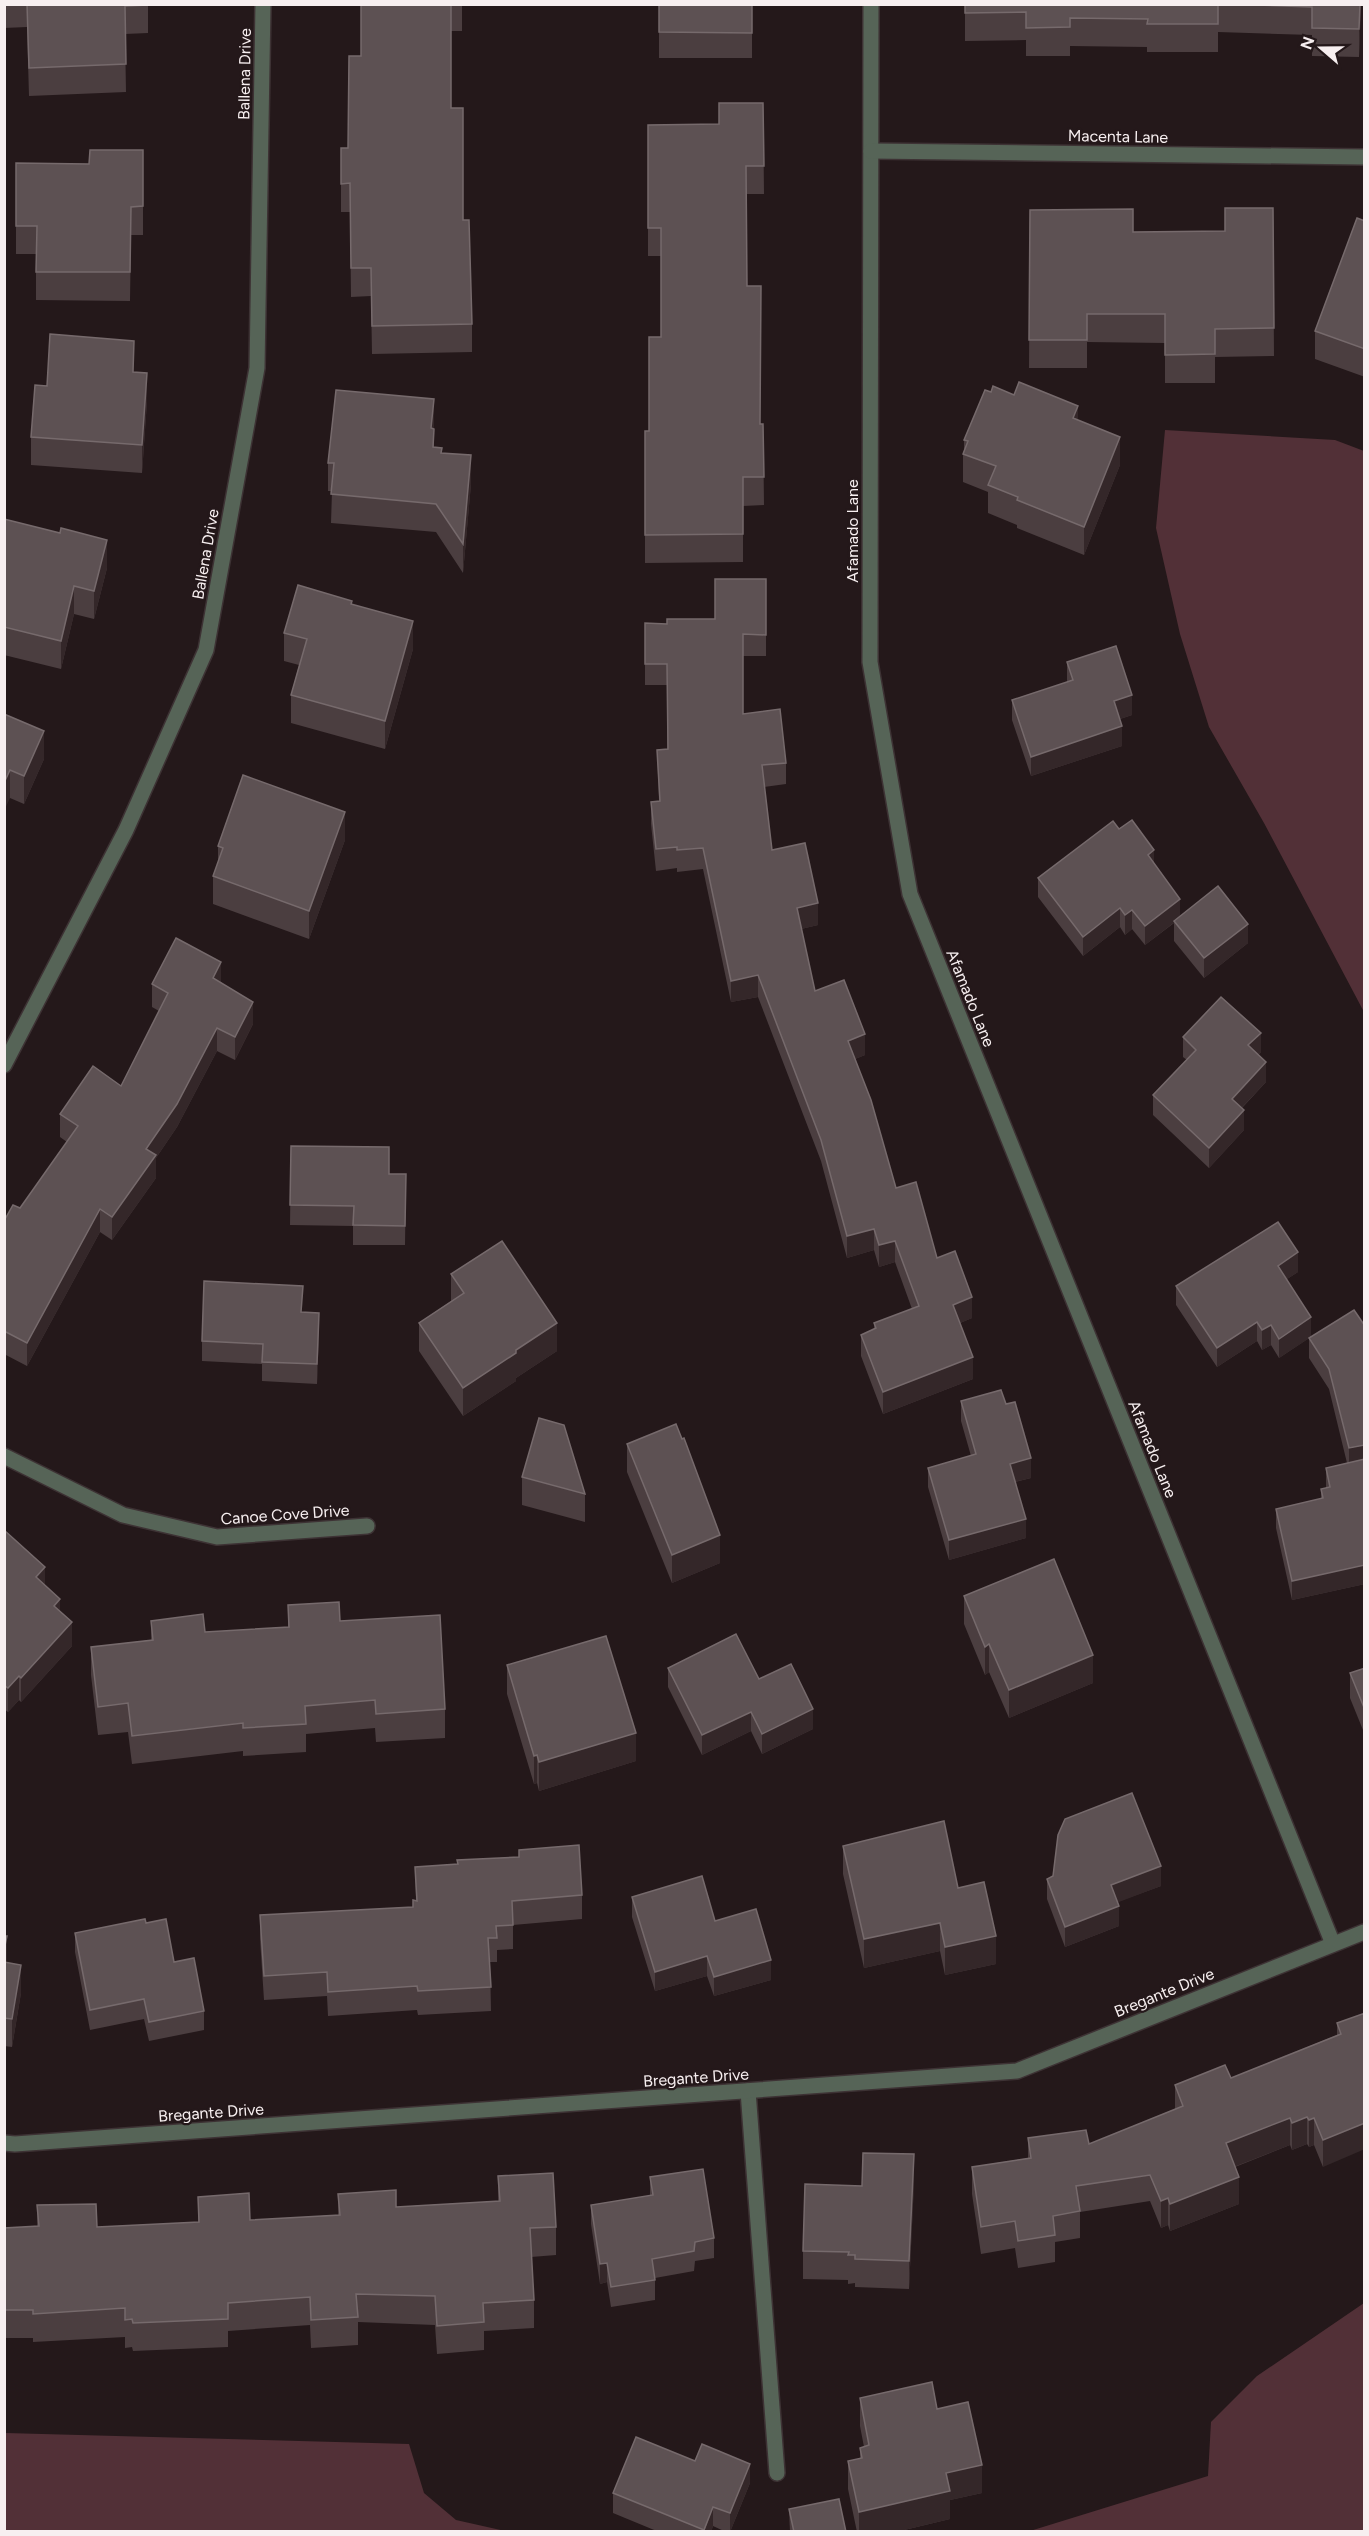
<svg xmlns="http://www.w3.org/2000/svg" width="1369" height="2536" viewBox="0 0 1369 2536" font-family="Figtree,sans-serif">
<style>
.green{fill:#523037}
.lines{fill:none;stroke-linecap:round;stroke-linejoin:round}
.minor-casing{stroke:#3d3234;stroke-width:18}
.minor{stroke:#566457;stroke-width:15}
.wall{fill:#4b3e40}
.shaded-wall{fill:#342729}
.building{fill:#5d5153;stroke:#766a6c;stroke-width:1.5}
.labels{text-anchor:middle;stroke-width:4.5;stroke-linejoin:round;paint-order:stroke}
.street-label{font-size:16px;fill:#f7eff0;stroke:#24181a}
</style>
<rect width="100%" height="100%" fill="#24181a"/>
<g class="green">
<path d="M1165,430L1335,440L1364,451V1012L1264,823L1209,727L1180,634L1156,528Z"/>
<path d="M1364,2303V2531H1030L1208,2476L1211,2422L1257,2376Z"/>
<path d="M5,2433L409,2444L424,2493L456,2520L505,2531H5Z"/>
</g>
<g class="lines">
<defs>
<g id="minor">
<path d="M871,4L870,662L910,894L1333,1944"/>
<path d="M871,151L1364,157"/>
<path d="M4,1065L126,830L206,650L257,368L263,4"/>
<path d="M4,1456L123,1515L217,1537L367,1526"/>
<path d="M748,2091L777,2473"/>
<path d="M4,2143L15,2144L1017,2071L1364,1932"/>
</g>
</defs>
<use href="#minor" class="minor-casing"/>
<use href="#minor" class="minor"/>
</g>
<g class="wall">
<path d="M4,4H148V33L125,34L126,92L29,96L27,27L4,28Z"/>
<path d="M361,4H462V31H451V108L463,220L472,324V352L372,354L371,296L351,297L350,212H341V148H348L361,56Z"/>
<rect x="659" y="4" width="93" height="54"/>
<path d="M965,4H1361L1359,57L1312,56V35L1218,32V52H1147V47L1070,46V56H1026V40L965,41Z"/>
<path d="M763,103L764,194H746L747,286L760,424H763L764,505L743,506V562L645,563V431H649L661,337V256H648V125L719,124Z"/>
<path d="M143,150V235H131L130,301L36,300V254H16V163L89,164Z"/>
<path d="M1225,208H1273L1274,356L1215,357V383H1165V343L1087,342V368H1029L1030,210L1133,232L1225,231Z"/>
<path d="M1365,221V377L1315,359V331Z"/>
<path d="M134,372L147,401L142,473L31,465V437L47,386Z"/>
<path d="M991,392L1078,420L1120,465L1084,555L1017,528V525L988,513V492L963,482V454L964,451V440Z"/>
<path d="M434,429V447L442,453L471,484L463,573L436,532L331,523L332,491H328V463Z"/>
<path d="M4,519L107,568L94,619L74,614L61,669L4,655Z"/>
<path d="M766,579V656H743V714L786,763V784L764,787L772,850L818,925L801,929L815,991L865,1055L855,1059L896,1188L972,1318L960,1323L973,1379L883,1414L861,1356V1335L874,1329V1323L912,1309L895,1262L879,1267L874,1250L847,1258L821,1161L758,997L731,1002L703,869L677,872V868L656,871L651,824V802L659,801L657,750L667,749V685H645V623L667,624L715,619Z"/>
<path d="M352,604L413,649L385,749L291,723V695L299,665L284,661V633Z"/>
<path d="M1067,662L1132,715L1120,719L1122,746L1031,776L1012,720V700L1067,682Z"/>
<path d="M4,714L44,759L24,804L10,798Z"/>
<path d="M1119,829L1154,863L1180,917L1248,943L1204,978L1174,941V923L1145,945L1132,929L1125,935L1120,927L1083,956L1038,897V878Z"/>
<path d="M345,840L309,939L213,904V876L218,863V846Z"/>
<path d="M221,982L253,1024L235,1060L217,1051L177,1127L156,1158V1178L112,1240L100,1232L27,1366L4,1354V1221L20,1208L67,1142L60,1137V1114L121,1086L159,1011L152,1007V984Z"/>
<path d="M1183,1037L1261,1052L1258,1055L1266,1082L1242,1108L1244,1130L1209,1168L1153,1115V1095L1187,1060L1183,1057Z"/>
<path d="M291,1146L389,1174H406L405,1245H353V1226L290,1225Z"/>
<path d="M1298,1272L1287,1279L1311,1337L1365,1326V1584L1292,1600L1276,1528V1509L1321,1499V1489L1326,1488V1468L1347,1463L1329,1389L1309,1358V1338L1279,1358L1271,1345L1262,1350L1257,1341L1217,1367L1176,1305V1286Z"/>
<path d="M451,1274L557,1351L516,1378V1381L463,1416L419,1351V1323L451,1301Z"/>
<path d="M302,1312L319,1332L317,1384L262,1381V1364L202,1361V1341Z"/>
<path d="M961,1401L1031,1478L1015,1482L1026,1538L949,1560L928,1487V1468L971,1456L961,1421Z"/>
<path d="M627,1444L720,1563L672,1583L627,1472Z"/>
<path d="M522,1477L585,1494V1522L522,1505Z"/>
<path d="M4,1530L45,1585L60,1611L72,1646L21,1702L19,1700L8,1712L4,1709Z"/>
<path d="M964,1596L1093,1683L1009,1718L989,1672L985,1675L964,1624Z"/>
<path d="M288,1605L340,1621L445,1709V1738L376,1742L375,1728L306,1734V1752L243,1756V1751L132,1764L128,1732L98,1735L91,1675V1647L151,1640V1621L205,1632L288,1627Z"/>
<path d="M507,1665L636,1761L539,1791L537,1783L534,1784L507,1694Z"/>
<path d="M668,1668L759,1679L813,1729L762,1754L751,1731L702,1755L668,1687Z"/>
<path d="M1365,1668V1735L1350,1698V1673Z"/>
<path d="M843,1846L958,1888L996,1964L945,1975L940,1951L864,1968L843,1874Z"/>
<path d="M519,1850L582,1895V1919L513,1925V1949L497,1950V1962H490L491,2011L418,2015L417,2010L328,2016L327,1996L264,2000L260,1939V1915L413,1907L416,1901L415,1867L457,1864V1860L519,1857Z"/>
<path d="M1053,1876L1161,1886L1117,1902L1119,1926L1065,1947L1047,1899V1879Z"/>
<path d="M632,1897L771,1980L714,1996L707,1976L655,1991L632,1917Z"/>
<path d="M146,1923L174,1962L204,2011V2030L149,2041L144,2019L90,2030L75,1952V1933Z"/>
<path d="M4,1936L7,1962L21,1993L12,2047L4,2046Z"/>
<path d="M1365,2013L1323,2167L1314,2145L1309,2147L1307,2144L1292,2150L1290,2145L1235,2167L1239,2204L1170,2231L1168,2225L1161,2228L1150,2201L1080,2212V2238L1055,2242V2262L1018,2268L1015,2248L981,2254L972,2194V2167L1028,2158V2138L1089,2144L1175,2109V2085L1231,2078L1337,2035V2023Z"/>
<path d="M498,2176L556,2227V2255L531,2257L534,2300V2328L484,2331V2350L437,2354L435,2325L358,2322V2345L311,2348L310,2325L228,2331V2347L133,2351L132,2347L125,2348V2337L33,2342V2338H4V2228L37,2227V2205L97,2227L198,2222V2197L250,2220L338,2215V2194L396,2207L498,2201Z"/>
<path d="M650,2177L714,2238V2258L695,2261L694,2271L655,2278V2300L611,2307L607,2282L600,2284L591,2224V2205L650,2196Z"/>
<path d="M914,2183L909,2289L855,2287V2283L848,2284V2280L803,2279V2251L862,2186Z"/>
<path d="M860,2398L937,2409L982,2493L950,2500V2519L896,2532H857L848,2489V2461L860,2459V2448L864,2447L860,2426Z"/>
<path d="M750,2483L730,2532H726L713,2526L711,2532H659L613,2513V2493Z"/>
<path d="M789,2509L846,2532H790Z"/>
</g>
<g class="shaded-wall">
<path d="M1360,4H1361L1359,57V29Z"/>
<path d="M147,373V401L142,473V445Z"/>
<path d="M434,399V428L431,457V428Z"/>
<path d="M1078,406V434L1073,418Z"/>
<path d="M1120,437V465L1084,555V527Z"/>
<path d="M471,455V484L463,573V544Z"/>
<path d="M107,540V568L94,619V591Z"/>
<path d="M74,586V614L61,669V641Z"/>
<path d="M413,621V649L385,749V721Z"/>
<path d="M1132,695V715L1114,721V701Z"/>
<path d="M1122,726V746L1031,776V757Z"/>
<path d="M44,731V759L24,804V776Z"/>
<path d="M10,770V798L4,811V783Z"/>
<path d="M345,812V840L309,939V911Z"/>
<path d="M1154,850V869L1148,855Z"/>
<path d="M1180,899V918L1145,945V926Z"/>
<path d="M818,903V925L797,930V908Z"/>
<path d="M1120,908V927L1083,956V937Z"/>
<path d="M1132,910V929L1125,935V915Z"/>
<path d="M1248,924V943L1204,978V958Z"/>
<path d="M221,962V985L213,978Z"/>
<path d="M758,975V997L731,1002V981Z"/>
<path d="M253,1002V1024L235,1060V1037Z"/>
<path d="M217,1028V1051L177,1127L156,1158V1178L112,1240V1217L146,1149Z"/>
<path d="M1261,1033V1052L1248,1065V1045Z"/>
<path d="M865,1034V1055L848,1062V1041Z"/>
<path d="M1266,1062V1082L1232,1118V1099Z"/>
<path d="M1244,1110V1130L1209,1168V1148Z"/>
<path d="M100,1209V1232L27,1366V1343Z"/>
<path d="M874,1229V1250L847,1258V1236Z"/>
<path d="M895,1241V1262L879,1267V1245Z"/>
<path d="M1298,1252V1272L1278,1285V1266Z"/>
<path d="M972,1297V1318L953,1326V1305Z"/>
<path d="M319,1313V1332L317,1384V1364Z"/>
<path d="M1311,1317V1337L1279,1358V1339Z"/>
<path d="M1257,1322V1341L1217,1367V1348Z"/>
<path d="M557,1323V1351L516,1378V1381L463,1416V1388L516,1350Z"/>
<path d="M1271,1325V1345L1262,1350V1330Z"/>
<path d="M973,1357V1379L883,1414V1392Z"/>
<path d="M1365,1445V1464L1349,1468V1448Z"/>
<path d="M1031,1458V1478L1010,1483V1464Z"/>
<path d="M1026,1519V1538L949,1560V1540Z"/>
<path d="M720,1535V1563L672,1583V1555Z"/>
<path d="M1365,1565V1584L1292,1600V1581Z"/>
<path d="M45,1567V1591L36,1577Z"/>
<path d="M60,1599V1623L54,1606Z"/>
<path d="M72,1622V1646L21,1702V1678Z"/>
<path d="M989,1644V1672L985,1675V1647Z"/>
<path d="M1093,1655V1683L1009,1718V1690Z"/>
<path d="M19,1676V1700L8,1712V1688Z"/>
<path d="M813,1709V1729L762,1754V1734Z"/>
<path d="M751,1712V1731L702,1755V1735Z"/>
<path d="M636,1733V1761L539,1791V1762Z"/>
<path d="M537,1755V1783L534,1784V1756Z"/>
<path d="M1161,1866V1886L1111,1905V1885Z"/>
<path d="M1119,1906V1926L1065,1947V1927Z"/>
<path d="M940,1923V1951L864,1968V1939Z"/>
<path d="M7,1936V1965L4,1978V1950Z"/>
<path d="M996,1936V1964L945,1975V1947Z"/>
<path d="M707,1956V1976L655,1991V1972Z"/>
<path d="M771,1960V1980L714,1996V1977Z"/>
<path d="M21,1965V1993L12,2047V2019Z"/>
<path d="M1307,2117V2144L1292,2150V2123Z"/>
<path d="M1290,2118V2145L1226,2170V2143Z"/>
<path d="M1314,2118V2145L1309,2147V2120Z"/>
<path d="M1365,2123V2149L1323,2167V2140Z"/>
<path d="M914,2154V2183L909,2289V2261Z"/>
<path d="M1239,2177V2204L1170,2231V2204Z"/>
<path d="M1168,2198V2225L1161,2228V2201Z"/>
<path d="M607,2263V2282L600,2284V2264Z"/>
<path d="M750,2464V2483L730,2532V2513Z"/>
<path d="M982,2465V2493L950,2500V2519L896,2532H859V2512L946,2473Z"/>
<path d="M713,2507V2526L711,2532H704Z"/>
</g>
<g class="building">
<path d="M27,4H148V5L125,6L126,64L29,68Z"/>
<path d="M361,4H451V108H463V220H469L472,324L372,326L371,268H351L350,183L341,184V148H348L349,56H361Z"/>
<path d="M659,4H752V33L659,32Z"/>
<path d="M965,4H1218V24H1147L1148,19L1070,18V27L1026,28V12L965,13Z"/>
<path d="M1226,4H1360L1359,29L1312,28V7Z"/>
<path d="M719,103H763L764,166H746L747,286H761L760,424H763L764,477H743V534L645,535V431H649V337H661V228H648V125L719,124Z"/>
<path d="M90,150H143V206L131,207L130,272H36L37,226H16V163L89,164Z"/>
<path d="M1225,208H1273L1274,328L1215,329V354L1165,355V314H1087V340H1029L1030,210L1133,209V232L1225,231Z"/>
<path d="M1357,218L1365,221V349L1315,331Z"/>
<path d="M50,334L134,341L133,372L147,373L142,445L31,437L35,385L47,386Z"/>
<path d="M1019,382L1078,406L1073,418L1120,437L1084,527L1017,500L1018,497L988,485L996,466L963,454L968,441L964,440L985,390L991,392L993,386L1014,395Z"/>
<path d="M336,390L434,399L431,428L434,429L433,447L442,448L441,453L471,455L463,544L436,504L331,494L334,463H328Z"/>
<path d="M4,519L60,533L61,528L107,540L94,591L74,586L61,641L4,627Z"/>
<path d="M715,579H766V635L743,634V714L780,709L786,763L762,765L772,850L805,843L818,903L797,908L815,991L844,980L865,1034L848,1041L871,1100L896,1188L916,1182L937,1258L955,1251L972,1297L953,1305L973,1357L883,1392L861,1335L876,1328L874,1323L919,1306L895,1241L879,1245L874,1229L847,1236L821,1140L758,975L731,981L703,848L677,850V847L656,849L651,802L660,801L657,750L668,749L667,664H645V623L667,624V619H715Z"/>
<path d="M298,585L352,601L351,604L413,621L385,721L291,695L307,639L284,633Z"/>
<path d="M1116,646L1132,695L1114,701L1122,726L1031,757L1012,700L1073,680L1067,662Z"/>
<path d="M4,714L44,731L24,776L10,770L4,783Z"/>
<path d="M243,775L345,812L309,911L213,876L223,848L218,846Z"/>
<path d="M1132,820L1154,850L1148,855L1180,899L1145,926L1132,910L1125,915L1120,908L1083,937L1038,878L1113,821L1119,829Z"/>
<path d="M1218,886L1248,924L1204,958L1174,921Z"/>
<path d="M176,938L221,962L213,978L253,1002L235,1037L217,1028L177,1104L146,1149L156,1155L112,1217L100,1209L27,1343L4,1331V1263L5,1262L4,1261V1221L13,1205L20,1208L78,1126L60,1114L93,1066L121,1086L168,993L152,984Z"/>
<path d="M1221,997L1261,1033L1248,1045L1266,1062L1232,1099L1244,1110L1209,1148L1153,1095L1196,1050L1183,1037Z"/>
<path d="M291,1146L389,1147V1174H406L405,1226L353,1225L354,1206L290,1205Z"/>
<path d="M1278,1222L1298,1252L1278,1266L1311,1317L1279,1339L1271,1325L1262,1330L1257,1322L1217,1348L1176,1286Z"/>
<path d="M502,1241L557,1323L516,1350V1353L463,1388L419,1323L464,1293L451,1274Z"/>
<path d="M204,1281L303,1286L301,1312L319,1313L317,1364L262,1362L263,1344L202,1341Z"/>
<path d="M1354,1310L1365,1326V1445L1349,1448L1329,1369L1309,1338Z"/>
<path d="M1001,1390L1006,1404L1015,1402L1031,1458L1010,1464L1026,1519L949,1540L928,1468L976,1454L961,1401Z"/>
<path d="M539,1418L564,1425L585,1494L522,1477Z"/>
<path d="M676,1424L682,1439L684,1438L720,1535L672,1555L627,1444Z"/>
<path d="M1365,1459V1565L1292,1581L1276,1509L1323,1498L1321,1489L1330,1487L1326,1468Z"/>
<path d="M4,1530L45,1567L36,1577L60,1599L54,1606L72,1622L21,1678L19,1676L8,1688L4,1685Z"/>
<path d="M1054,1559L1093,1655L1009,1690L989,1644L985,1647L964,1596Z"/>
<path d="M339,1602L340,1621L440,1615L445,1709L376,1714L375,1700L305,1706L306,1724L243,1728V1723L132,1736L128,1703L98,1707L91,1647L153,1640L151,1621L203,1614L205,1632L289,1627L288,1605Z"/>
<path d="M736,1634L759,1679L791,1664L813,1709L762,1734L751,1712L702,1735L668,1668Z"/>
<path d="M606,1636L636,1733L539,1762L537,1755L534,1756L507,1665Z"/>
<path d="M1365,1668V1710L1350,1673Z"/>
<path d="M1132,1793L1161,1866L1111,1885L1119,1906L1065,1927L1047,1879L1053,1876L1058,1835L1065,1819Z"/>
<path d="M944,1821L958,1888L984,1882L996,1936L945,1947L940,1923L864,1939L843,1846Z"/>
<path d="M579,1845L582,1895L512,1901L513,1925L496,1926L497,1938H488L491,1987L418,1991L417,1986L328,1992L327,1972L264,1976L260,1915L413,1907V1900L417,1901L415,1867L458,1864L457,1860L519,1857V1850Z"/>
<path d="M702,1876L715,1921L756,1909L771,1960L714,1977L707,1956L655,1972L632,1897Z"/>
<path d="M145,1919L146,1923L166,1919L174,1962L194,1958L204,2011L149,2022L144,1999L90,2010L75,1933Z"/>
<path d="M4,1936H7L4,1950Z"/>
<path d="M4,1962L21,1965L12,2019L4,2018Z"/>
<path d="M1365,2013V2123L1323,2140L1314,2118L1309,2120L1307,2117L1292,2123L1290,2118L1226,2143L1239,2177L1170,2204L1168,2198L1161,2201L1150,2175L1076,2186L1080,2211L1053,2216L1055,2235L1018,2241L1015,2221L981,2227L972,2167L1031,2158L1028,2138L1086,2130L1089,2144L1183,2106L1175,2085L1225,2065L1231,2078L1341,2034L1337,2023Z"/>
<path d="M863,2153L914,2154L909,2261L855,2259V2255H848L849,2252L803,2251L805,2184L862,2186Z"/>
<path d="M703,2169L714,2238L695,2242L694,2251L652,2259L655,2280L611,2287L607,2263L600,2264L591,2205L653,2195L650,2177Z"/>
<path d="M553,2173L556,2227L530,2228L534,2300L483,2303L484,2322L437,2326L435,2296L356,2294L358,2317L311,2320L310,2297L228,2303V2319L133,2323L132,2319L125,2320V2308L33,2314V2310H4V2228L39,2226L37,2205L96,2204L97,2227L199,2222L198,2197L249,2193L250,2220L340,2215L338,2194L396,2190V2207L500,2201L498,2176Z"/>
<path d="M932,2382L937,2409L968,2402L982,2465L946,2473L950,2491L859,2512L848,2461L862,2458L860,2448L869,2445L860,2398Z"/>
<path d="M636,2437L695,2461L702,2444L750,2464L730,2513L713,2507L704,2530L613,2493Z"/>
<path d="M839,2499L846,2532H794L789,2509Z"/>
</g>
<g class="labels">
<g class="street-label">
<text transform="translate(244 74) rotate(-89)" y="6">Ballena Drive</text>
<text transform="translate(1118 136) rotate(1)" y="6">Macenta Lane</text>
<text transform="translate(852 531) rotate(-90)" y="6">Afamado Lane</text>
<text transform="translate(205 554) rotate(-80)" y="6">Ballena Drive</text>
<text transform="translate(971 998) rotate(68)" y="6">Afamado Lane</text>
<text transform="translate(1153 1449) rotate(68)" y="6">Afamado Lane</text>
<text transform="translate(285 1514) rotate(-4)" y="6">Canoe Cove Drive</text>
<text transform="translate(1164 1992) rotate(-22)" y="6">Bregante Drive</text>
<text transform="translate(696 2077) rotate(-4)" y="6">Bregante Drive</text>
<text transform="translate(211 2112) rotate(-4)" y="6">Bregante Drive</text>
</g>
</g>
<rect width="1369" height="2536" fill="none" stroke="#f7eff0" stroke-width="12"/>
<g transform="translate(1321 48) rotate(290)" stroke="#24181a" stroke-width="4.5" paint-order="stroke">
<path d="M0-4.5L10 22L0 15L-10 22Z" fill="#f7eff0"/>
<text y="-9" font-size="16" font-weight="bold" text-anchor="middle" fill="#f7eff0">N</text>
</g>
</svg>
